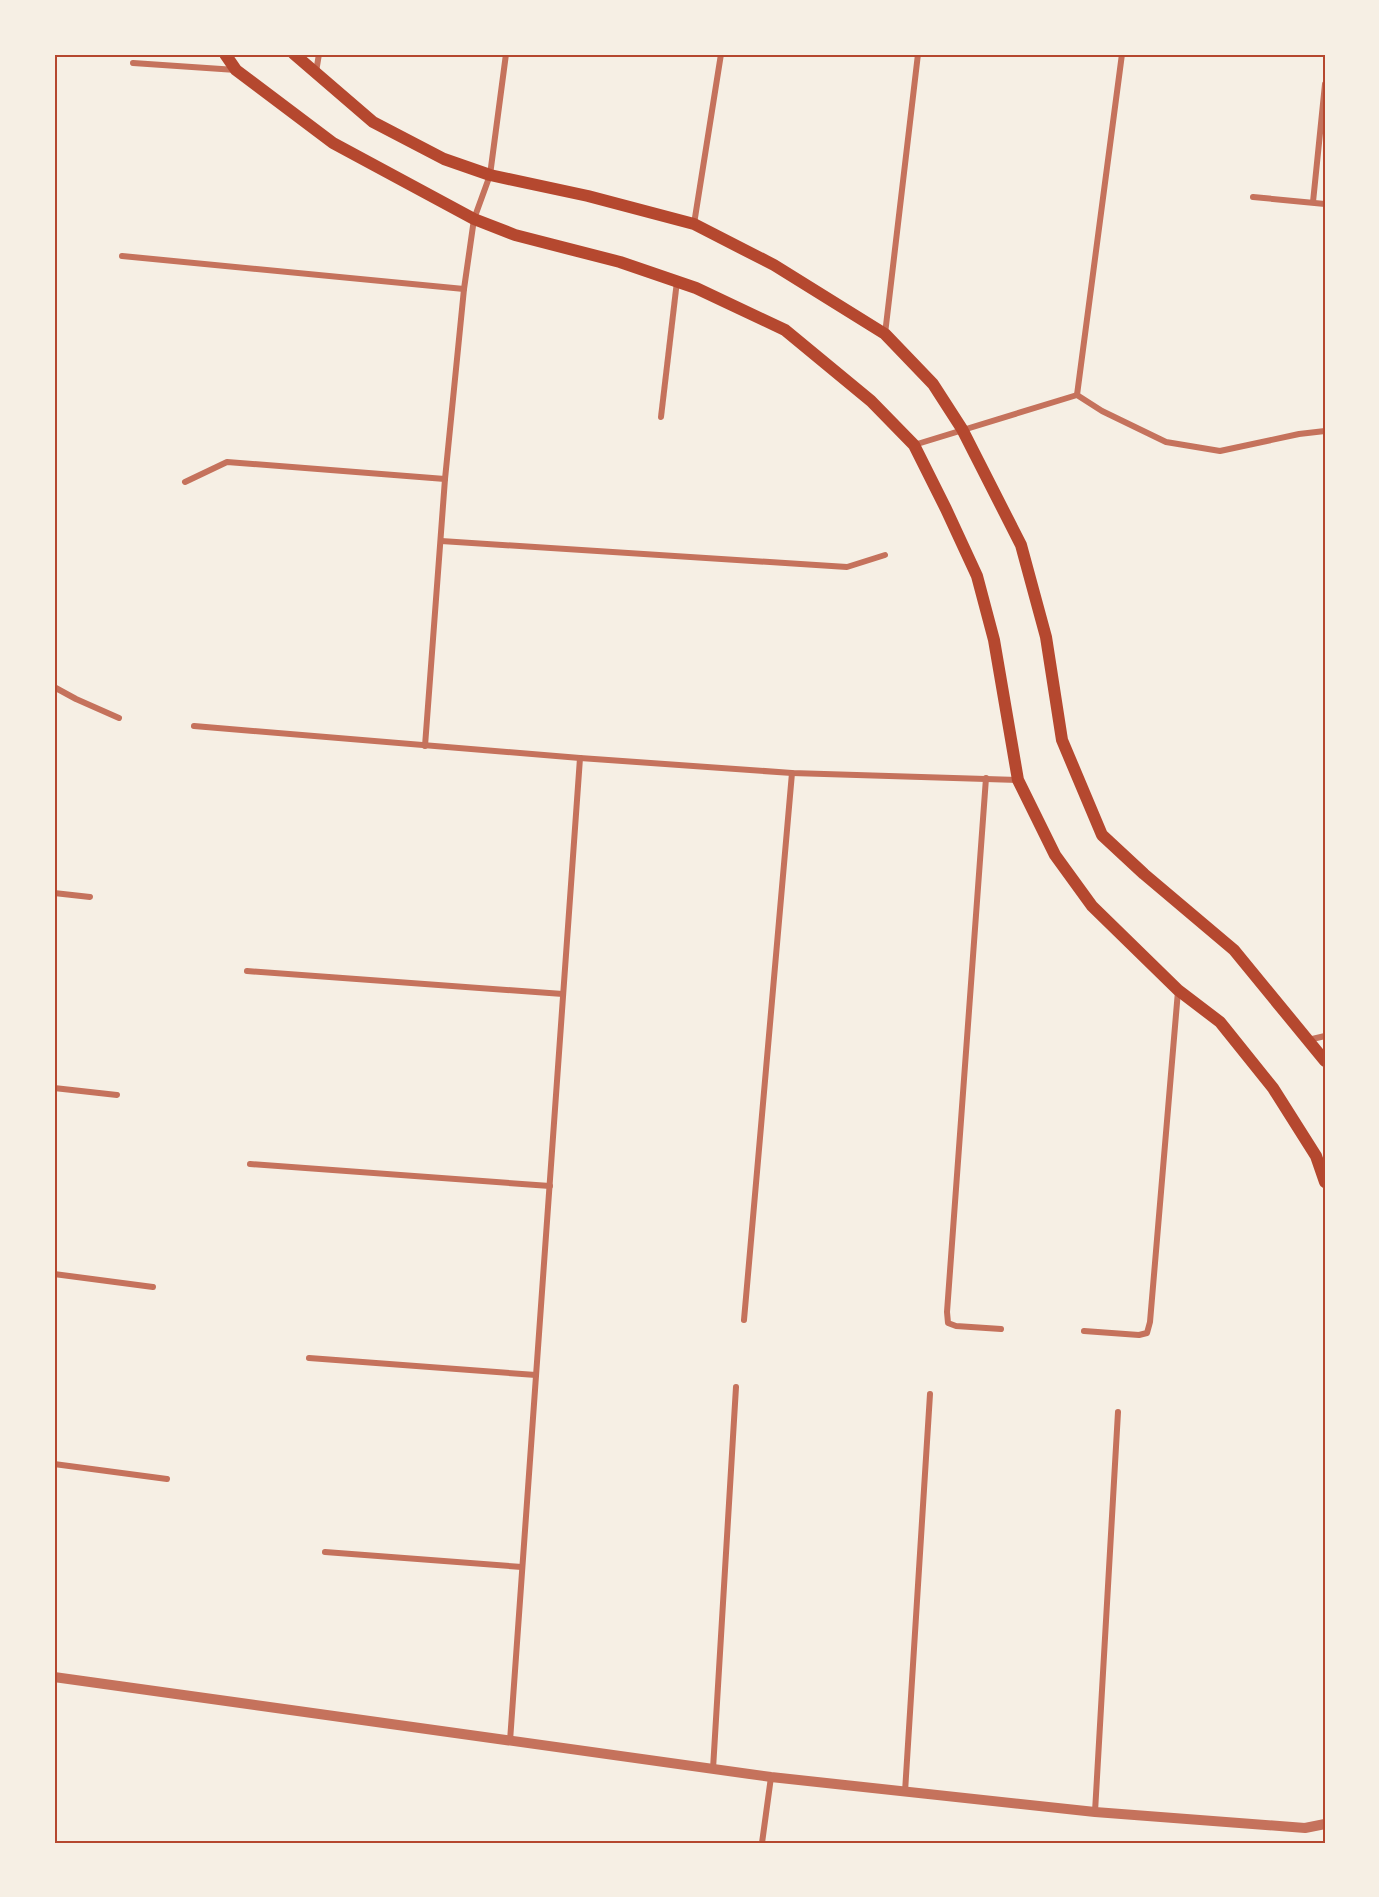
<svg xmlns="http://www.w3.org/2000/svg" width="1379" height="1897" viewBox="0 0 1379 1897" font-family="Barlow,sans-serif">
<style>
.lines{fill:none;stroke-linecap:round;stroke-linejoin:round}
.minor{stroke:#c5725c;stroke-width:6}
.tertiary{stroke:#c5725c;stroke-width:10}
.secondary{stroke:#b5482f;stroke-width:12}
.neatline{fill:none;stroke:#b5482f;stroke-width:2}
</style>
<rect width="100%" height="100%" fill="#f6efe4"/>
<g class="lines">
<g class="minor">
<path d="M133,63L236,70"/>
<path d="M316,72L319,54"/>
<path d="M1253,197L1325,204"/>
<path d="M1313,202L1325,84"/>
<path d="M694,224L721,54"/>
<path d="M122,256L464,289"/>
<path d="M885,334L918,54"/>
<path d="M1077,395L1122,54"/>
<path d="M661,417L677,281"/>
<path d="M914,445L1077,395L1102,411L1166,442L1220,451L1299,434L1325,431"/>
<path d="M185,482L227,462L445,479"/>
<path d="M441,541L847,567L885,555"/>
<path d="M54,687L76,699L119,718"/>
<path d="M194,726L580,758L792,773L1018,780"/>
<path d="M425,746L445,479L464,289L474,219L490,175L506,54"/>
<path d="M986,778L947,1312L948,1323L956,1326L1001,1329"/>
<path d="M54,893L90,897"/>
<path d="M247,971L563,994"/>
<path d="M1308,1040L1325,1036"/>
<path d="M54,1088L117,1095"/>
<path d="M250,1164L550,1186"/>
<path d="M54,1274L153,1287"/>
<path d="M744,1320L792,773"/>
<path d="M1084,1331L1139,1335L1147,1333L1150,1322L1178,991"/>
<path d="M309,1358L536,1375"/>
<path d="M54,1464L167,1479"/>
<path d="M325,1552L522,1567"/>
<path d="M510,1741L580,758"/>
<path d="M713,1769L736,1387"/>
<path d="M905,1792L930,1394"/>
<path d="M1095,1812L1118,1412"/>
<path d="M762,1843L771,1777"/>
</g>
<path class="tertiary" d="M54,1677L771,1777L1095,1812L1305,1828L1325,1824"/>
<g class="secondary">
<path d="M225,54L236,70L333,143L474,219L515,235L620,262L696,288L785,330L871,401L914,445L946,509L977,576L994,640L1018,780L1055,855L1092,906L1178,990L1220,1022L1273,1088L1316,1156L1325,1182"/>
<path d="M294,54L373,122L444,159L490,175L588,196L694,224L774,265L885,334L933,384L962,429L1021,545L1046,637L1062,740L1102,835L1144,874L1234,950L1325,1061"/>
</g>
</g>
<rect width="1379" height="1897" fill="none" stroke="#f6efe4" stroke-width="111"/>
<rect x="56" y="56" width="1268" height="1786" class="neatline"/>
</svg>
